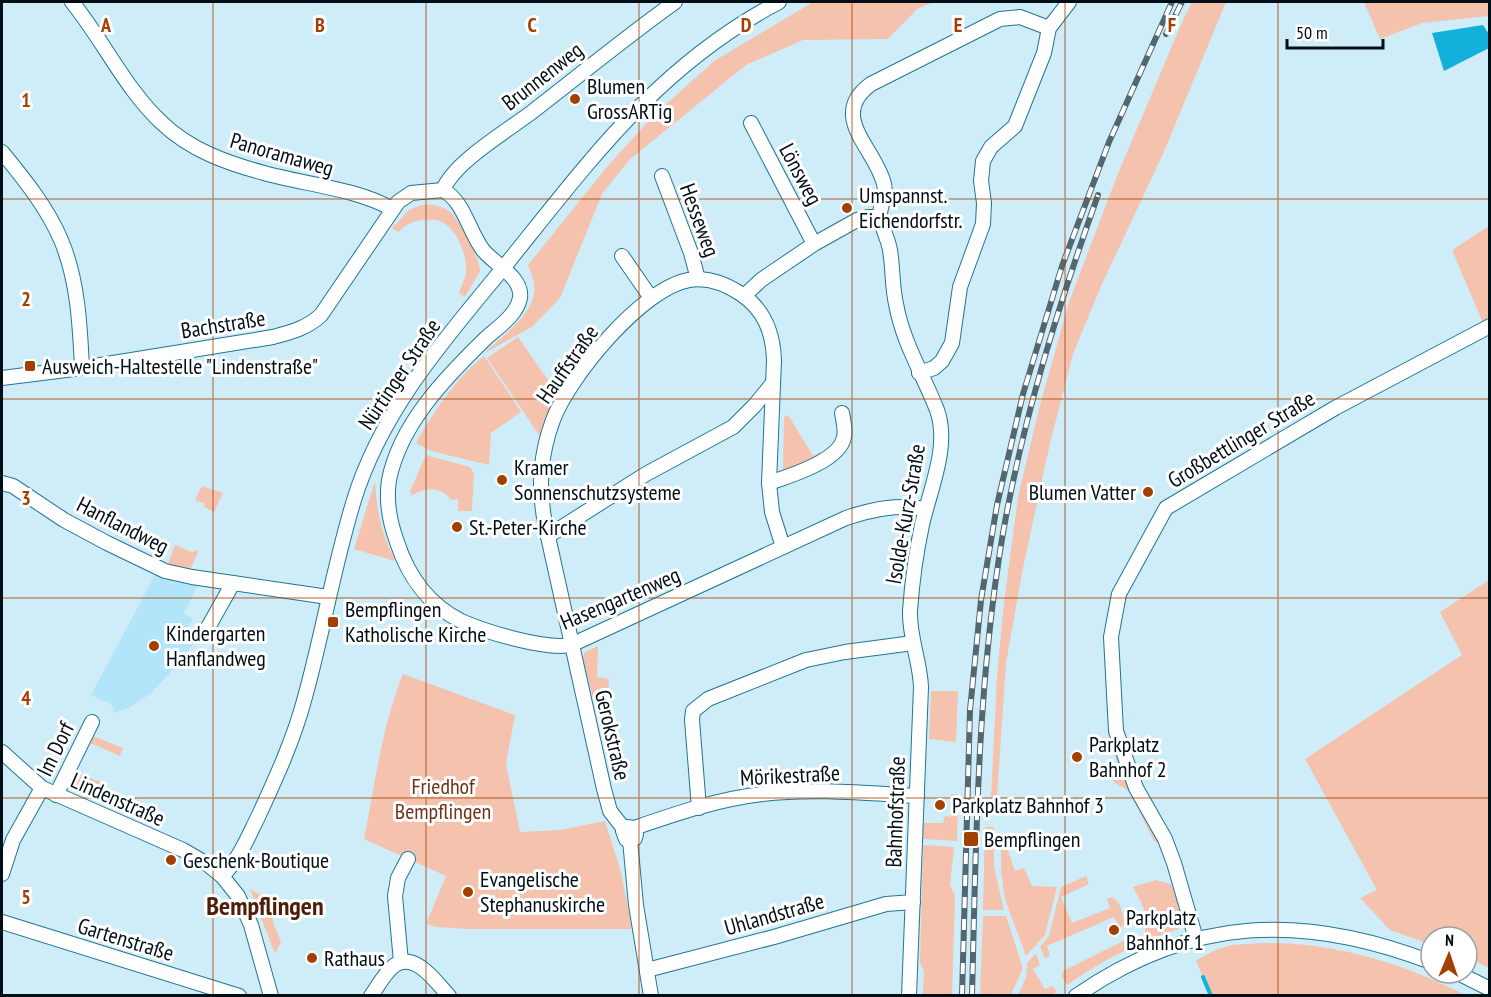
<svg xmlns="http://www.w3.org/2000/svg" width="1491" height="997" viewBox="0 0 1491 997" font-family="'PT Sans Narrow',sans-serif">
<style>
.built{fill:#b2e5f9}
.green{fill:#f4c2ad}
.water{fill:#12b0da}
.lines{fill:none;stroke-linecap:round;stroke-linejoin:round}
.stream{stroke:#12b0da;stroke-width:4}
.minor-casing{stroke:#1f7691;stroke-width:16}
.minor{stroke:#fff;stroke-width:14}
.rail-casing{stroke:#526770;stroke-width:6}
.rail{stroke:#fff;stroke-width:4;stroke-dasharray:11;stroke-linecap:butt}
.grid{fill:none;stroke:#a23f02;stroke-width:1.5;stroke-opacity:0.55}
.poi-dot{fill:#a23f02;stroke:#fff;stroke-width:2}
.labels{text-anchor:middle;stroke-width:6;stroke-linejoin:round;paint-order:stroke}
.street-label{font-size:22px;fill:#000e16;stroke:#fff}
.poi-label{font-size:22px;fill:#000e16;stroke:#fff;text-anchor:start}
.park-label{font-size:22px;fill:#703317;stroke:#fff}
.quarter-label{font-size:26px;font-weight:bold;fill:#4d1d05;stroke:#fff}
.grid-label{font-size:20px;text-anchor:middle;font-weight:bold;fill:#a23f02;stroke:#fff;stroke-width:6;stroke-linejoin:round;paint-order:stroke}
</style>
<rect width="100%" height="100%" fill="#cfedf9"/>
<path class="built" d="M156,573L197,586L184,614L193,619L184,636L195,642L169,674L150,694L129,708L113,713L114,708L108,702L103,701L91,695Z"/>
<g class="green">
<path d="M813,2H934L917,9L888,39L803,40L746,65L629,160L602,194L560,298L532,327L483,354C502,336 539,312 534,283C533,277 530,271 528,265L607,167L653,116L714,61Z"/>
<path d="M1192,2H1226L1163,154L1101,286L1073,354L1050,443L1023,568L1006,663L997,797H991L997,676L1004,603L1018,497L1039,409L1069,302L1117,176L1183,20Z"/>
<path d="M1364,2H1489V16L1422,23L1380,39Z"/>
<path d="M421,205C431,204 440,205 449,211C459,218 480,259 480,271L465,297L459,293C461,286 466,278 466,271C467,255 457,229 442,222C437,219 429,220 423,220C413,221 405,224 399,232L392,228L409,210Z"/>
<path d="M1489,226V320L1483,323L1452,250Z"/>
<path d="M518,337L559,396L541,438L487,358Z"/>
<path d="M484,356L521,412L491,433L489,465L431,451L416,443C434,411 455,379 484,356Z"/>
<path d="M788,415L813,456L820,452L821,456L783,472L784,417Z"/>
<path d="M426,455L470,467L474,473L472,511H458V499L451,500C441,486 424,487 412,496L410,491Z"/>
<path d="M375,481C377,514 381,531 395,561L354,549Z"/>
<path d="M202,486L223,493L214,512L204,507L205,504L195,500Z"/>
<path d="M175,545L192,552L199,550L189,572L168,564Z"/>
<path d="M1489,580V968L1467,957V937H1431L1430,944L1390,930L1360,898L1377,890L1305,759L1462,655L1440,612Z"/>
<path d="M598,646L597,677L609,679L608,695L593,699L583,658L585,652Z"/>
<path d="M403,674L515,715L506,764L520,832L561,830L605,821L621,872L632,929H467L437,927L426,924L446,876L364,839C375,784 382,726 403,674Z"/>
<path d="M931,691H958L956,742L929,739Z"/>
<path d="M92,737H96L123,748L120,756L88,742Z"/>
<path d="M1113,738L1160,843L1154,841L1129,791L1115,783L1110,777L1121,773L1111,743L1103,745L1105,739Z"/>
<path d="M74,772L106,784L99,796L71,785L70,780Z"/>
<path d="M951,794H958L957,841L923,839V823H943L945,816L950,817Z"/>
<path d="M985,827H994V867L1004,910H983Z"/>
<path d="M1001,838L1004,839L1015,871L1024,868L1032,886L1057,887L1045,935L1026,956L1005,899L1001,872Z"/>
<path d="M923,845L954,847L950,885L955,895L952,995H924L923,994L924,971L920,963Z"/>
<path d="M1086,876L1089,884L1061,897L1072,923L1110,908L1107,899L1112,897C1121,902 1124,915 1124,925L1120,927L1114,917L1047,946L1050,956L1045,958L1040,947L1049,936L1061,887Z"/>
<path d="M1156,880L1170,884C1178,896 1183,916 1178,929C1137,943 1102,960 1067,985L1062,977L1063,971L1135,935L1141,939C1153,921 1142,904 1133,887Z"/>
<path d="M250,889L269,900L279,902C266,918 276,927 281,942L275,954Z"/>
<path d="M983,916H1006L1022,965V970L1011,995H980Z"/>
<path d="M1263,943C1333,942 1403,963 1465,995H1210L1196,960L1216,950L1232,945Z"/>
<path d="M1036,953L1040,965L1033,969L1045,989L1053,986L1057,992L1051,995H1018L1026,978L1027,963Z"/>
</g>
<path class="water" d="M1483,25L1489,34V48L1444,71L1432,33Z"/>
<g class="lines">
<path class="stream" d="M1203,977L1211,996"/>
<defs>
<g id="minor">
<path d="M72,2C103,40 126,90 162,123C190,150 227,163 264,173C303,184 358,189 392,209"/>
<path d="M751,123L814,244"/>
<path d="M2,152C24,179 47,207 61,240C78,280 80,326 82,368"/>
<path d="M662,176L691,253L698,279"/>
<path d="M443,190C454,162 507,131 532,112C580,75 626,37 675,2"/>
<path d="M622,256L651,298"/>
<path d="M744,296L761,280L814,244L857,220L868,217H880"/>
<path d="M919,373L934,368L942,361L952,343L960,287L983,224L984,203L981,181L983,161L991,147L1015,126L1044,53L1049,28L1069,2"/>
<path d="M2,378L82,368L273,337C292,332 307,328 321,315L398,202L411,193L443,190C464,201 469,232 483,250C494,264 523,277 520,298C517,315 497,328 485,339C446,377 400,424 389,480C386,500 390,523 397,542C408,576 429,605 461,621C486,632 545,650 571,645L846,518C873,509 898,504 926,509"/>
<path d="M2,483L13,486L64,520L107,543L165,571L192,577L328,597"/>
<path d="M769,483C789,476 840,461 844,437C846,429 843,420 842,413"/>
<path d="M548,536L646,474L733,427L755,405L772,384"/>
<path d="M206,631L233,583"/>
<path d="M2,752L42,788L183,850L207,864L222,876L238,896L251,925L271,996"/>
<path d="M56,795L92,722"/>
<path d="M699,808L692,720L693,711L708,699L806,660L845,652L913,643"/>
<path d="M634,828L636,834L635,838L626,839L623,831L627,827L634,828C675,814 718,799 762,794C813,788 865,793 917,796"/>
<path d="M624,829L610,811L604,789L545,523C538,487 540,455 553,420C569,377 642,288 689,280C707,277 726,284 741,294C765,310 773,333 774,360L769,483L772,512L783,547"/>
<path d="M630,840L636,905L651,996"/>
<path d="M2,874L13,840L42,788"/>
<path d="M222,876C239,860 248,837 258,817C276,778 294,739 305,697C323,632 334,565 354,500C382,409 445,339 504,267C588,163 657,66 779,2"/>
<path d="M2,922L239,996"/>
<path d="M1196,939L1174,863L1165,839L1136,788L1116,731L1111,637L1119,594L1166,508L1335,408L1490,326"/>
<path d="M401,962L395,896L398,878L408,859"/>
<path d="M647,970L774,937L886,904L913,902"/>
<path d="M1458,973L1490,989"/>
<path d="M371,996C378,986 385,972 395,965C415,951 437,983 449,996"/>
<path d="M909,996L921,687C920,660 909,637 910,611C912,582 916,553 922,525C930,489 950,446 937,410C923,374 903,343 896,304C892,286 893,268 890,250C888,238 881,227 880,215C880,205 887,195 884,184C876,149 827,116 871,84L1000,19L1020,17L1049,28"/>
<path d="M1076,996C1191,916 1303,913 1431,962"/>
</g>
</defs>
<use href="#minor" class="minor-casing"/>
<use href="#minor" class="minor"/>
<defs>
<g id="rail">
<path d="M1166,34L1182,2"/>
<path d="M962,996L970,710L981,600L997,505L1023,394L1062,266L1109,142L1172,2"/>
<path d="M972,996C976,843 977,690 1002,539C1022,421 1058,307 1098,195"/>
</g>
</defs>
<use href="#rail" class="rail-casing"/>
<use href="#rail" class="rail"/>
</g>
<path class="grid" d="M213,2V996M426,2V996M639,2V996M852,2V996M1065,2V996M1278,2V996M2,199H1490M2,399H1490M2,598H1490M2,798H1490"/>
<g class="poi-dot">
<circle cx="575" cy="99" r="6"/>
<circle cx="847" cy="208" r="6"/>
<rect x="24" y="360" width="12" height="12" rx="3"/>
<circle cx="502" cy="480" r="6"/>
<circle cx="1148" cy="492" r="6"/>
<circle cx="457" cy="527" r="6"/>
<rect x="327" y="616" width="12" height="12" rx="3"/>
<circle cx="154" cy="646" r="6"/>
<circle cx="1077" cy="757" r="6"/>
<circle cx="940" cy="805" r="6"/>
<rect x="963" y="831" width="16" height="16" rx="3"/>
<circle cx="171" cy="860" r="6"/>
<circle cx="468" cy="892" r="6"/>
<circle cx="1114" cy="930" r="6"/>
<circle cx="312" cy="958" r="6"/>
</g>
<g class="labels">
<g class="street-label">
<text transform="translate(542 76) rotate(-38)" y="8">Brunnenweg</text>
<text transform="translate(282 154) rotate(16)" y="8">Panoramaweg</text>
<text transform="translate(801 174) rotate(62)" y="8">Lönsweg</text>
<text transform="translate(700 220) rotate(70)" y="8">Hesseweg</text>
<text transform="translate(223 324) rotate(-9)" y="8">Bachstraße</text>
<text transform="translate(567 364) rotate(-55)" y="8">Hauffstraße</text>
<text transform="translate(399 374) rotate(-56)" y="8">Nürtinger Straße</text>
<text transform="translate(1241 439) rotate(-31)" y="8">Großbettlinger Straße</text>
<text transform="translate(905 514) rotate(-80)" y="8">Isolde-Kurz-Straße</text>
<text transform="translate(123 525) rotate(27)" y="8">Hanflandweg</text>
<text transform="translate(620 598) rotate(-23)" y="8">Hasengartenweg</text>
<text transform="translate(613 735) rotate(77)" y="8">Gerokstraße</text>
<text transform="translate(55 749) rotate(-64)" y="8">Im Dorf</text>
<text transform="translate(790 775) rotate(-3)" y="8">Mörikestraße</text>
<text transform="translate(118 799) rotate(24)" y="8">Lindenstraße</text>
<text transform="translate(895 812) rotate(-88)" y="8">Bahnhofstraße</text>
<text transform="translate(774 914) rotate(-16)" y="8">Uhlandstraße</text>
<text transform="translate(126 939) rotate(17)" y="8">Gartenstraße</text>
</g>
<g class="poi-label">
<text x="587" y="94">Blumen<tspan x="587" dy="25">GrossARTig</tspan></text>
<text x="859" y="203">Umspannst.<tspan x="859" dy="25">Eichendorfstr.</tspan></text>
<text x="42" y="374">Ausweich-Haltestelle "Lindenstraße"</text>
<text x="514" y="475">Kramer<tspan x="514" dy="25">Sonnenschutzsysteme</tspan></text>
<text x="1136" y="500" text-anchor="end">Blumen Vatter</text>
<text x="469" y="535">St.-Peter-Kirche</text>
<text x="345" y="617">Bempflingen<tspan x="345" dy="25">Katholische Kirche</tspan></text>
<text x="166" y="641">Kindergarten<tspan x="166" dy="25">Hanflandweg</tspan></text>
<text x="1089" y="752">Parkplatz<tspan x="1089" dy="25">Bahnhof 2</tspan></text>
<text x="952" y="813">Parkplatz Bahnhof 3</text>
<text x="984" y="847">Bempflingen</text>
<text x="183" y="868">Geschenk-Boutique</text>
<text x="480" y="887">Evangelische<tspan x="480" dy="25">Stephanuskirche</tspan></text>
<text x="1126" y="925">Parkplatz<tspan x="1126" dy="25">Bahnhof 1</tspan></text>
<text x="324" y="966">Rathaus</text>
</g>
<g class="park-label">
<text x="443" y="794">Friedhof<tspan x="443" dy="25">Bempflingen</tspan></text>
</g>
<g class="quarter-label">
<text x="265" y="915">Bempflingen</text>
</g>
</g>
<g class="grid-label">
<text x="106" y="32">A</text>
<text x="320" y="32">B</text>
<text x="532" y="32">C</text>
<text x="746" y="32">D</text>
<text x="958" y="32">E</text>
<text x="1172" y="32">F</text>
<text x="26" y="107">1</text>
<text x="26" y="306">2</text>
<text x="26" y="505">3</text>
<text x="26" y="705">4</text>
<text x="26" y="904">5</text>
</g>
<rect width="1491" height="997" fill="none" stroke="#000e16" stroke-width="6"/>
<g transform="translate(1449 955) rotate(2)"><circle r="28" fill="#ffffff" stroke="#999fa2" stroke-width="1.5"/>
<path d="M0-4.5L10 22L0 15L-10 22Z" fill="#a23f02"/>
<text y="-9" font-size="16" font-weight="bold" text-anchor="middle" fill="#000e16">N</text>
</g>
<path d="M1287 39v9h96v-9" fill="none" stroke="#000e16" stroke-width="3"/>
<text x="1296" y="39" font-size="18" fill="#000e16" stroke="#ffffff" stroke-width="4.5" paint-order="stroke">50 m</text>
</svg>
